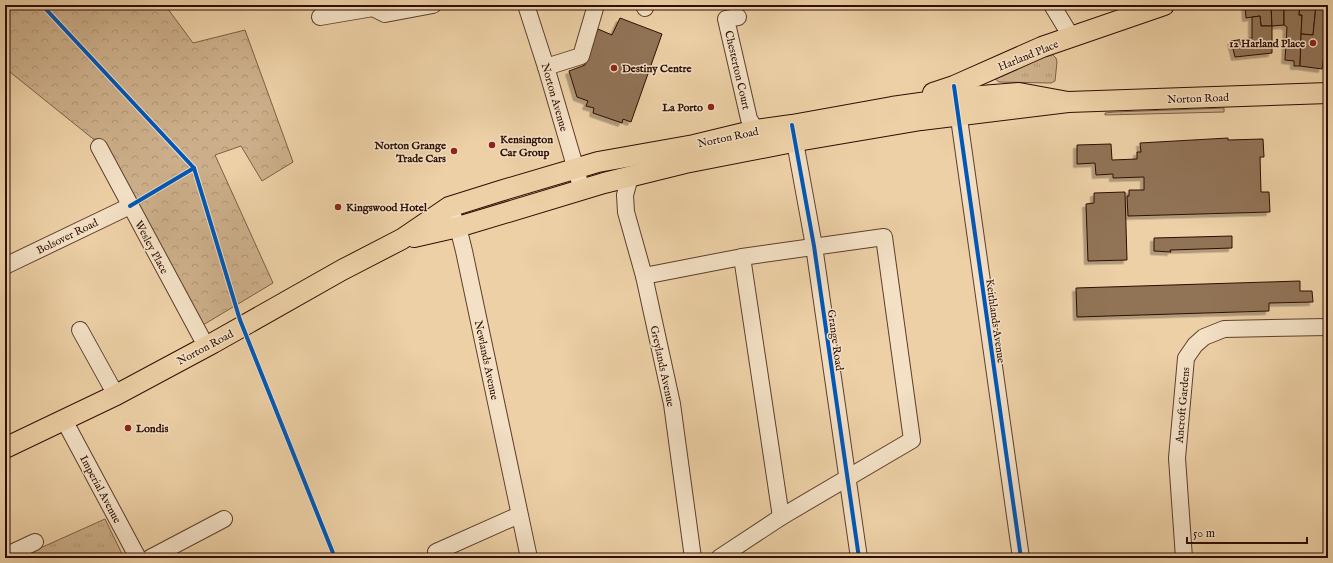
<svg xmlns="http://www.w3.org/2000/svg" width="1333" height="563" viewBox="0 0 1333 563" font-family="'IM FELL English',serif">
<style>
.grass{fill:url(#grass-tufts);stroke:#7c5f46}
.park{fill:url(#park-crowns);stroke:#7c5f46}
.building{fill:#917357;stroke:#2d0f02;filter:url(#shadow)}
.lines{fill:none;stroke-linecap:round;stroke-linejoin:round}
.minor-casing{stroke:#5d3f2b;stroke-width:18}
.major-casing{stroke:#2d0f02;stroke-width:22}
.minor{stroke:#f3e0c5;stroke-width:16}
.major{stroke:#edd0a6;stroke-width:20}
.cycleway-casing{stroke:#f3e0c5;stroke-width:6}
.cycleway{stroke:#0057b8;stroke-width:4}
.poi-dot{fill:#8f2418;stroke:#f3e0c5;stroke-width:1.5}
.labels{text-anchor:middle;stroke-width:3;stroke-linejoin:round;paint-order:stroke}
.poi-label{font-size:11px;font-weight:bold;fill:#2d0f02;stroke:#f3e0c5;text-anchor:start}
.street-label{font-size:11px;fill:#2d0f02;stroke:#f3e0c5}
</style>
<defs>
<pattern id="grass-tufts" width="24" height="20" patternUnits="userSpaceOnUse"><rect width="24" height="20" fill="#ccaf8a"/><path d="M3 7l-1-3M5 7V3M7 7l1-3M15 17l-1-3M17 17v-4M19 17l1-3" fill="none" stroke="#b09575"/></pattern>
<pattern id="park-crowns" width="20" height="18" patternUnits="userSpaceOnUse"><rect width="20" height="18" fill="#ccaf8a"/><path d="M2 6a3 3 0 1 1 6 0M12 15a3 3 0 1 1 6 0" fill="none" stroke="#b09575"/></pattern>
<filter id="shadow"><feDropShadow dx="-3.5" dy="3.5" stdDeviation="0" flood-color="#0004"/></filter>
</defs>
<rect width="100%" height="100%" fill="#edd0a6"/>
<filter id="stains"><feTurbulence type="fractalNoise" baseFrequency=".005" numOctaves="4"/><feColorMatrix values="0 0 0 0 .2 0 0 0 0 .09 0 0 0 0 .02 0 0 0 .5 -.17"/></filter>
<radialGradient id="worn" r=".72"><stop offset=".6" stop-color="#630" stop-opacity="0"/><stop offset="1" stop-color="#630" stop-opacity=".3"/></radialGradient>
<g class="grass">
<path d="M1052,54L1056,58L1057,62L1055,81L1051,83L999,82L994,78L995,74Z"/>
<path d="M1224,108V112L1105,115V113L1114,112Z"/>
<path d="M105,519L124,558H18Z"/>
</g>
<path class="park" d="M5,5H165L193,43L245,30L293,162L262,181L241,146L215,155L273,283L198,328L102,146L5,68Z"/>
<g class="building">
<path d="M1245,5H1271L1272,26H1261L1260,16L1246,18Z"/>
<path d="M1271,5H1284V25L1272,26Z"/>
<path d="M1284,5H1300L1299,15H1302L1300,66H1294V61L1285,60L1287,27L1284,25Z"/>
<path d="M1300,5H1316L1313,35L1301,34L1302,15H1299Z"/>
<path d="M1316,5H1328V29L1322,69L1300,66L1301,34L1313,35Z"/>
<path d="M1260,16L1261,26H1272V53L1235,57L1231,41L1252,38V17Z"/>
<path d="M620,18L662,34L631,122L623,119L622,123L593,113L594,108L586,106L588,101L577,97L569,71L585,65L598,29L612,35Z"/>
<path d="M1228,138V140L1263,139L1264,157H1260L1261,192H1269L1270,212L1128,216L1127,196H1129V190H1144V177L1113,178V174L1096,175L1095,163L1077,164V145L1111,144L1112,160L1137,159V152H1141L1140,143Z"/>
<path d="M1125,192L1127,260L1088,261L1086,204L1094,203V193Z"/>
<path d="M1232,236V248L1170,250L1171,252L1154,251V238Z"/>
<path d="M1300,281V291H1312L1313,302L1269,303V311L1077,317L1076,288Z"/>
</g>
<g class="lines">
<defs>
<g id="minor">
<path d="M526,5L546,67L582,190"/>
<path d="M644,5L645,8"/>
<path d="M1052,5L1072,38"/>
<path d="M320,17L373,8L385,14L433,5"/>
<path d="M738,17L726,19L749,119L756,130"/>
<path d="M546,67L581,56L596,5"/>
<path d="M957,104L1021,558"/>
<path d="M793,131L814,246L859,558"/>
<path d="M99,147L206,346"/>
<path d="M630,177L625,195L626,212L644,276L672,404L693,558"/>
<path d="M449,207L458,227L464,251L529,558"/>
<path d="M742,257L781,517"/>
<path d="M5,266L130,206"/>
<path d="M644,276L742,257L884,237L912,440L781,517L719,558"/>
<path d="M80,330L116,395"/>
<path d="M64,420L138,558"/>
<path d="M436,552L519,515"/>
<path d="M5,556L35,542"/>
<path d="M150,558L224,519"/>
<path d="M1184,558L1177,458L1186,358L1195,345L1204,337L1224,329L1328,327"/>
</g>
<g id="major">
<path d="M933,93L954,86L1042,47L1164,5"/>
<path d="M414,237L458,227L604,183L685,163L803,140L921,120L1068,102L1328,93"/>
<path d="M5,448L116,395L213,343L342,270L402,239L449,207L500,191L598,162L694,145L756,130L792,125L892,107L956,98L1019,93L1068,102"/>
</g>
</defs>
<use href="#minor" class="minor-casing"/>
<use href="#major" class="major-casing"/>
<use href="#minor" class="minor"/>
<use href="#major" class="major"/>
<defs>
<g id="cycleway">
<path d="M42,5L194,168L240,320L335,558"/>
<path d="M954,86L1021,558"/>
<path d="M792,125L814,246L859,558"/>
<path d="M130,206L194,168"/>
</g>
</defs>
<use href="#cycleway" class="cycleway-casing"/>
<use href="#cycleway" class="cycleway"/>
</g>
<g class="poi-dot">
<circle cx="1313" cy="43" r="4"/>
<circle cx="614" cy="68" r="4"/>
<circle cx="711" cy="107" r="4"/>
<circle cx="492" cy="145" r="4"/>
<circle cx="454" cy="151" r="4"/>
<circle cx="338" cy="207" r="4"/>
<circle cx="128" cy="428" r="4"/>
</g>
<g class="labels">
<g class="poi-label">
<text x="1305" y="47" text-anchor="end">12 Harland Place</text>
<text x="622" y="72">Destiny Centre</text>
<text x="703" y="111" text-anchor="end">La Porto</text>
<text x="500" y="143">Kensington<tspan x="500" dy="13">Car Group</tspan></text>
<text x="446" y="149" text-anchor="end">Norton Grange<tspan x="446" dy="13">Trade Cars</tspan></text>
<text x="346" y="211">Kingswood Hotel</text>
<text x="136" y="432">Londis</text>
</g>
<g class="street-label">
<text transform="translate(1028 55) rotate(-22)" y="4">Harland Place</text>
<text transform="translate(738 70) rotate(77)" y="4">Chesterton Court</text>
<text transform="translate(555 97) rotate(74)" y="4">Norton Avenue</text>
<text transform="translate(1198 98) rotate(-2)" y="4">Norton Road</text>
<text transform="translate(728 137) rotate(-12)" y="4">Norton Road</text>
<text transform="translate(67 236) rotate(-26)" y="4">Bolsover Road</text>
<text transform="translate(152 247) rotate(62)" y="4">Wesley Place</text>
<text transform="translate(996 321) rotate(82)" y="4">Keithlands Avenue</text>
<text transform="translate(836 340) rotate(82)" y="4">Grange Road</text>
<text transform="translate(205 347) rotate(-28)" y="4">Norton Road</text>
<text transform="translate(487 360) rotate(78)" y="4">Newlands Avenue</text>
<text transform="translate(663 366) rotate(78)" y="4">Greylands Avenue</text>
<text transform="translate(1182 405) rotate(-85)" y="4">Ancroft Gardens</text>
<text transform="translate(101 489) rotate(62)" y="4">Imperial Avenue</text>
</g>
</g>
<rect width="1333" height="563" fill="none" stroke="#edd0a6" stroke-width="20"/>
<rect x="6" y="6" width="1321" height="551" fill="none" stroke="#2d0f02" stroke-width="2"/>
<rect x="10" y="10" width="1313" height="543" fill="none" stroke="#2d0f02"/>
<path d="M1187 537v6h120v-6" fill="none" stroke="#2d0f02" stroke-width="2"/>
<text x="1193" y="537" font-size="12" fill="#2d0f02" stroke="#f3e0c5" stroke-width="3" paint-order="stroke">50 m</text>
<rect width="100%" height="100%" filter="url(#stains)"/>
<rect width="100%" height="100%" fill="url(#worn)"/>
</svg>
